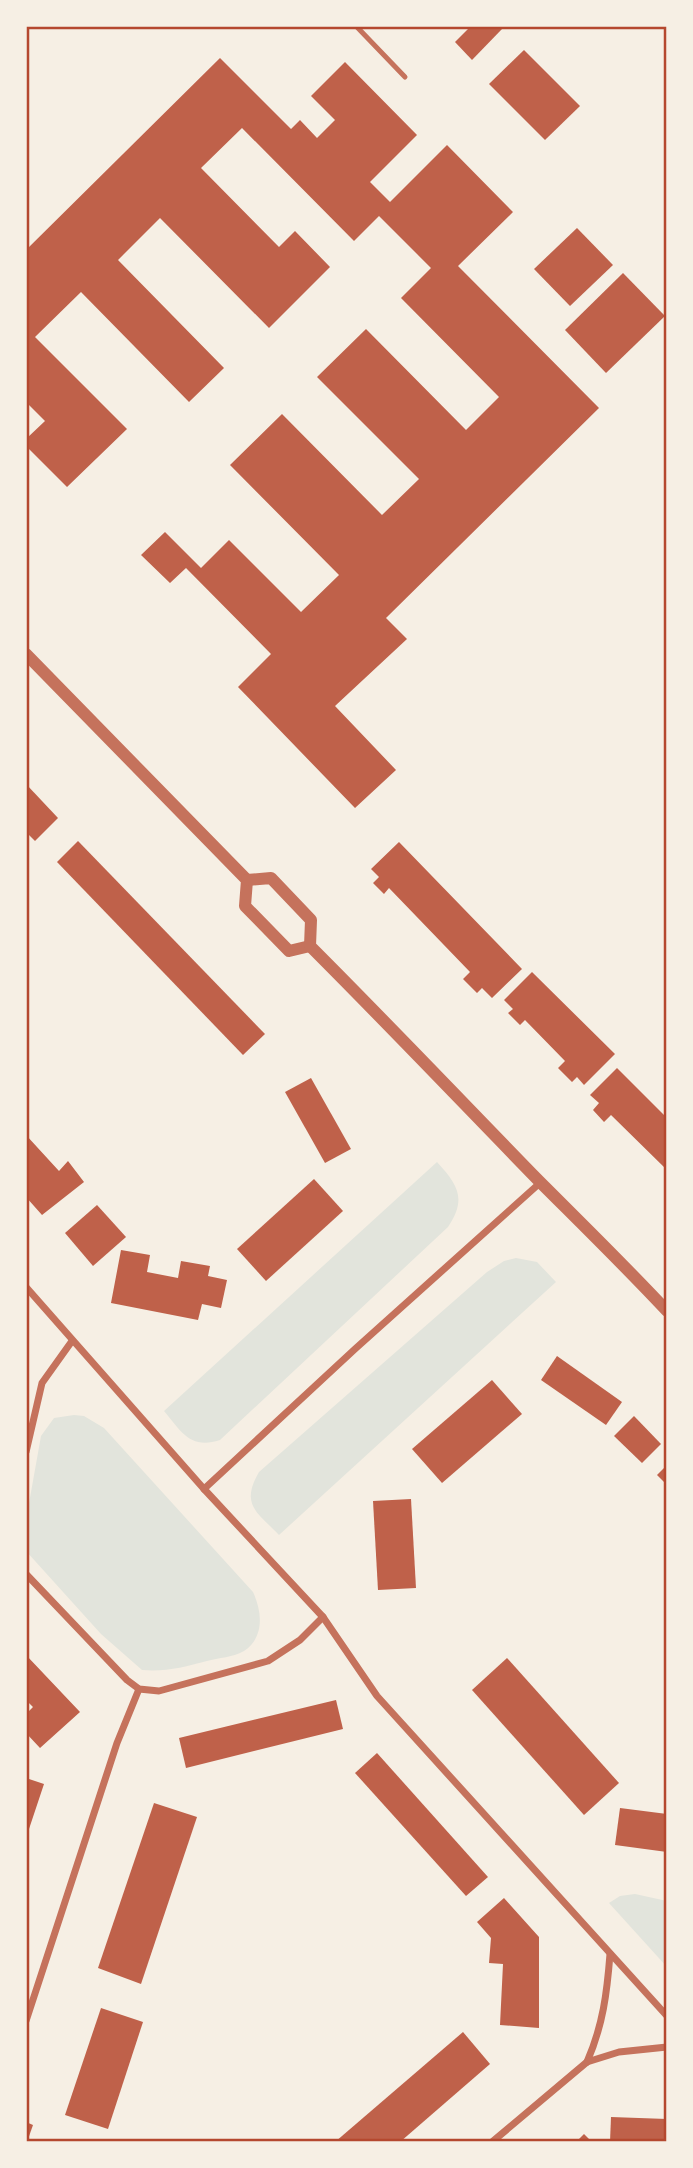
<svg xmlns="http://www.w3.org/2000/svg" width="693" height="2168" viewBox="0 0 693 2168" font-family="'IBM Plex Sans',sans-serif">
<style>
.green{fill:#e2e4dc}
.building{fill:#bf614a}
.lines{fill:none;stroke-linecap:round;stroke-linejoin:round}
.service{stroke:#c5725c;stroke-width:5}
.minor{stroke:#c5725c;stroke-width:7}
.tertiary{stroke:#c5725c;stroke-width:12}
.neatline{fill:none;stroke:#b5482f;stroke-width:2.5}
</style>
<rect width="100%" height="100%" fill="#f6efe4"/>
<g class="green">
<path d="M437,1162C458,1185 467,1199 448,1227L220,1440C190,1450 181,1431 164,1411Z"/>
<path d="M516,1258L537,1262L556,1282L279,1535C257,1512 240,1505 259,1472L487,1272L504,1261Z"/>
<path d="M74,1415L84,1416L104,1428L253,1592C262,1611 265,1637 244,1651C234,1657 218,1658 207,1661C185,1667 165,1672 142,1670L101,1634L26,1551V1520L41,1436L54,1418Z"/>
<path d="M635,1894L667,1901V1967L609,1903L620,1896Z"/>
</g>
<g class="building">
<path d="M471,26H499L502,29L472,60L455,42Z"/>
<path d="M524,50L580,106L545,140L489,84Z"/>
<path d="M220,58L291,129L300,120L317,138L335,120L311,96L345,62L417,135L370,182L390,202L447,145L513,212L458,266L599,408L386,618L407,639L335,706L396,770L355,808L238,687L271,654L186,568L170,583L141,555L165,532L201,568L229,540L301,612L339,575L230,465L282,414L382,515L419,479L317,377L366,329L466,430L499,397L401,298L431,268L379,216L354,241L242,128L201,168L279,247L295,231L330,267L269,328L160,218L118,260L224,368L189,402L81,292L35,337L127,429L67,487L26,446V439L45,421L26,402V250Z"/>
<path d="M577,228L613,265L570,306L534,269Z"/>
<path d="M623,273L665,316L606,373L565,330Z"/>
<path d="M26,784L58,818L35,841L26,832Z"/>
<path d="M78,841L265,1034L243,1055L57,862Z"/>
<path d="M399,842L522,969L492,998L482,988L477,993L463,979L470,972L389,888L384,894L373,883L379,877L371,869Z"/>
<path d="M532,972L615,1054L584,1085L577,1077L572,1082L558,1068L565,1061L525,1020L520,1025L508,1013L513,1009L504,1000Z"/>
<path d="M617,1068L667,1118V1170L611,1115L604,1122L593,1110L599,1103L590,1095Z"/>
<path d="M311,1078L351,1149L325,1163L285,1092Z"/>
<path d="M26,1135L59,1171L68,1161L84,1182L42,1215L26,1197Z"/>
<path d="M314,1179L343,1211L266,1281L237,1249Z"/>
<path d="M97,1205L126,1237L93,1266L65,1233Z"/>
<path d="M121,1250L150,1255L147,1272L178,1278L181,1261L210,1266L208,1276L227,1280L221,1308L202,1304L198,1320L111,1303Z"/>
<path d="M557,1356L622,1402L606,1425L541,1380Z"/>
<path d="M492,1380L522,1414L442,1483L412,1449Z"/>
<path d="M634,1416L661,1444L642,1463L614,1436Z"/>
<path d="M667,1465V1485L657,1475Z"/>
<path d="M411,1499L416,1588L378,1590L373,1501Z"/>
<path d="M26,1655L80,1712L40,1748L26,1733V1714L33,1707L26,1700Z"/>
<path d="M507,1658L619,1783L584,1815L472,1690Z"/>
<path d="M336,1700L343,1729L186,1768L179,1738Z"/>
<path d="M377,1753L488,1877L466,1896L355,1773Z"/>
<path d="M26,1778L44,1784L27,1835H26Z"/>
<path d="M154,1803L197,1817L141,1984L98,1968Z"/>
<path d="M620,1808L667,1814V1852L615,1845Z"/>
<path d="M504,1898L539,1937V2028L500,2025L503,1964L489,1963L491,1938L477,1922Z"/>
<path d="M101,2008L143,2022L108,2129L65,2115Z"/>
<path d="M463,2032L490,2064L400,2142H335Z"/>
<path d="M611,2117L667,2119V2142H610Z"/>
<path d="M26,2122L33,2125L27,2142H26Z"/>
<path d="M584,2134L592,2142H576Z"/>
</g>
<g class="lines">
<path class="service" d="M356,26L405,77"/>
<g class="minor">
<path d="M26,1287L204,1489L323,1617L377,1696L667,2016"/>
<path d="M26,1452L42,1383L72,1341"/>
<path d="M204,1489L355,1349L541,1182"/>
<path d="M26,1574L127,1680L139,1689L159,1691L268,1661L300,1640L323,1617"/>
<path d="M26,2021L117,1743L139,1689"/>
<path d="M587,2062C603,2025 607,1993 610,1954"/>
<path d="M492,2142L587,2062L619,2052L667,2047"/>
</g>
<g class="tertiary">
<path d="M26,654L247,880L245,906L289,951L310,946"/>
<path d="M247,880L271,878L311,920L310,946C388,1024 464,1104 540,1182C583,1225 626,1267 667,1311"/>
</g>
</g>
<rect width="693" height="2168" fill="none" stroke="#f6efe4" stroke-width="56"/>
<rect x="28" y="28" width="637" height="2112" class="neatline"/>
</svg>
